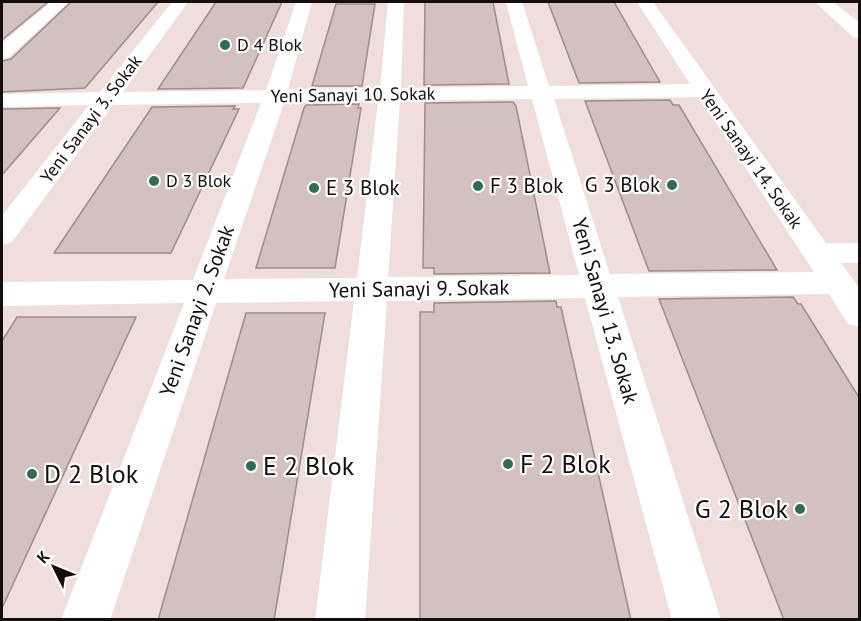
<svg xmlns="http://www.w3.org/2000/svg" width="861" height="621" viewBox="0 0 861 621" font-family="'PT Sans',sans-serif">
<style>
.building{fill:#d2c1bf;stroke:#9c8c8a;stroke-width:1.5}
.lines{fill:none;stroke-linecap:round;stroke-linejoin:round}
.minor{fill:#fff;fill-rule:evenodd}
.poi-dot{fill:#2f6b56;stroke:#fff;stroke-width:2}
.labels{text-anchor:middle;stroke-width:4.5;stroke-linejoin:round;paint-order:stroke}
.far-poi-label{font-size:18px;fill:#140e0e;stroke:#fff;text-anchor:start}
.far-street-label{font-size:18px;fill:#140e0e;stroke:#fff}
.poi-label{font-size:21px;fill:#140e0e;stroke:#fff;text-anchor:start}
.street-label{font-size:21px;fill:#140e0e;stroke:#fff}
.near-poi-label{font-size:26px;fill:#140e0e;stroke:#fff;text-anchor:start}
</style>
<rect width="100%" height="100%" fill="#f0dedc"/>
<g class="building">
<path d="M2,2H48L2,40Z"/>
<path d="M71,2H158L85,88L2,92V61L11,59Z"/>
<path d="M216,2H282L243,88L158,89Z"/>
<path d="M425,2H493L509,84L424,85Z"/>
<path d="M548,2H614L660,82L579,83Z"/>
<path d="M336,4H375L362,86H312Z"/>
<path d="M670,100L673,105H679L777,270L649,271L585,101Z"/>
<path d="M513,102L516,106L550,273L434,274V268H423L425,103Z"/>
<path d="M359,104L358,108H361L335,268H256L304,108L306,105Z"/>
<path d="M235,106L233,109H239L171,253H54L152,107Z"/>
<path d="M60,108L2,175V109Z"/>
<path d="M793,297L798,304H801L860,399V620H784L659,299Z"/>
<path d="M556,301L557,307H561L631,620H420V312H434V303Z"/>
<path d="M246,313H325L274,620H158Z"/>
<path d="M17,317H136L2,608V341Z"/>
</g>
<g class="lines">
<g class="minor">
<path d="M51,2H69L9,57L2,59V43Z"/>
<path d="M172,2H188L123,92L266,90L296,2H312L288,89L380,88L388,2H404L401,88L528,86L506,2H522L549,86L690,84L637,2H653L826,243H860V263H841L860,289V327L848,324L829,294L618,297L721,620H672L585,298L387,301L365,620H315L354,301L216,303L110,620H61L184,303L2,306V282L193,280L261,103L113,105L12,242L2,245V216L89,105L2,107V94L100,92ZM699,97L814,272L610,274L554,99ZM532,99L579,275L388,277L400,101ZM378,101L357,278L224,279L284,103Z"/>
<path d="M815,2H833L860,23V38L853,37Z"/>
</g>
</g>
<g class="poi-dot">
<circle cx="225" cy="45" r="6"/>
<circle cx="154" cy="181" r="6"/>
<circle cx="672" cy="185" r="6"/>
<circle cx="478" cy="186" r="6"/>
<circle cx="314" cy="188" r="6"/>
<circle cx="508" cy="464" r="6"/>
<circle cx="251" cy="466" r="6"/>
<circle cx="32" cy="474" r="6"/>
<circle cx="800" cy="509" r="6"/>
</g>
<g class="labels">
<g class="far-poi-label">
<text x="237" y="51">D 4 Blok</text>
<text x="166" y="187">D 3 Blok</text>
</g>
<g class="far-street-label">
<text transform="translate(353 95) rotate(-1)" y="6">Yeni Sanayi 10. Sokak</text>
<text transform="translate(91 119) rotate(-53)" y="6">Yeni Sanayi 3. Sokak</text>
<text transform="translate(751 159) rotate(55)" y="6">Yeni Sanayi 14. Sokak</text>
</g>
<g class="poi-label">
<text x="660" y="192" text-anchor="end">G 3 Blok</text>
<text x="490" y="193">F 3 Blok</text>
<text x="326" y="195">E 3 Blok</text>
</g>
<g class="street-label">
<text transform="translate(419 289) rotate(-1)" y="7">Yeni Sanayi 9. Sokak</text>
<text transform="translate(197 311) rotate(-70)" y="7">Yeni Sanayi 2. Sokak</text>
<text transform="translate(605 311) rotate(74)" y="7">Yeni Sanayi 13. Sokak</text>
</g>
<g class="near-poi-label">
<text x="520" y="473">F 2 Blok</text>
<text x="263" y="475">E 2 Blok</text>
<text x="44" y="483">D 2 Blok</text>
<text x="788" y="518" text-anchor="end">G 2 Blok</text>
</g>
</g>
<rect width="861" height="621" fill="none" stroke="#140e0e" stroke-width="6"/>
<g transform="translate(54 567) rotate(313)" stroke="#ffffff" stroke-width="4.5" paint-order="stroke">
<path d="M0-4.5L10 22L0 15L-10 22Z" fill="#140e0e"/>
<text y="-9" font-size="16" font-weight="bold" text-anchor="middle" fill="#140e0e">K</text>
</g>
</svg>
